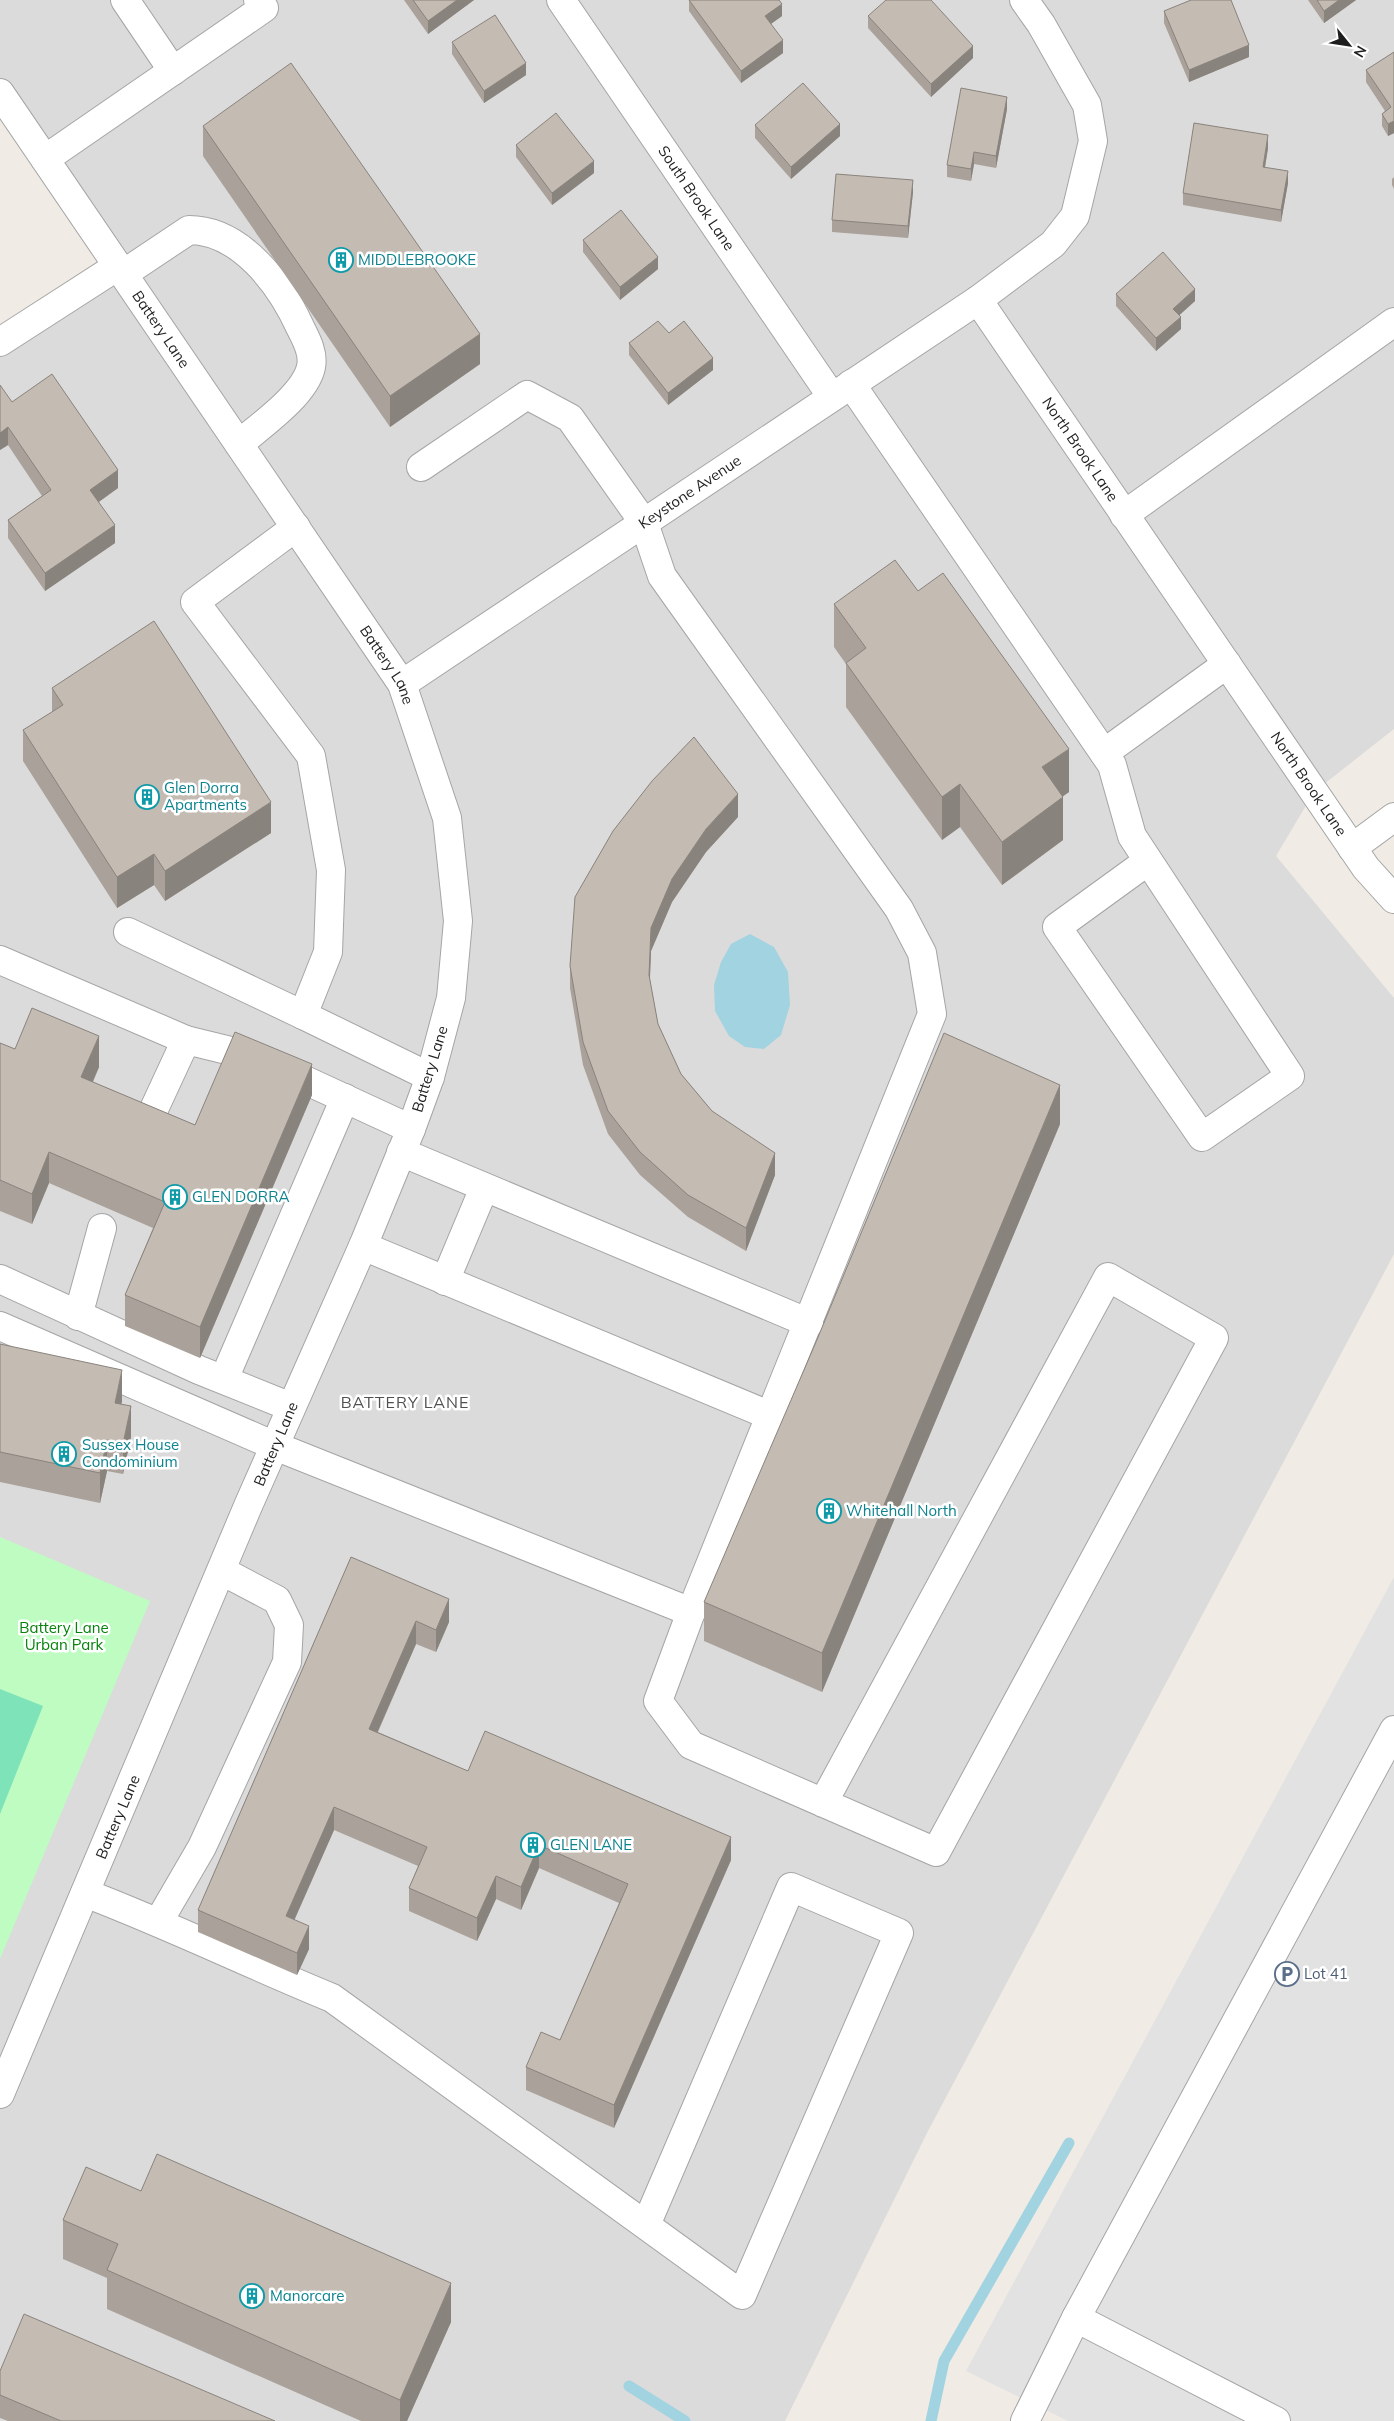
<svg xmlns="http://www.w3.org/2000/svg" width="1394" height="2421" viewBox="0 0 1394 2421" font-family="Mulish,sans-serif">
<style>
.residential{fill:#dcdbdb}
.park{fill:#befcc2}
.pitch{fill:#7ee3b9}
.parking{fill:#e2e2e2}
.water{fill:#a2d3e0}
.lines{fill:none;stroke-linecap:round;stroke-linejoin:round}
.stream{stroke:#a2d3e0;stroke-width:11}
.minor-casing{stroke:#a5a5a5;stroke-width:30}
.minor{stroke:#fff;stroke-width:28}
.wall{fill:#a9a19a}
.shaded-wall{fill:#89837d}
.building{fill:#c4bbb3;stroke:#89837d}
.labels{text-anchor:middle;stroke-width:5;stroke-linejoin:round;paint-order:stroke}
.street-label{font-size:15px;fill:#1e1e1e;stroke:#fff}
.culture-label{font-size:15px;fill:#0d838f;stroke:#fff;text-anchor:start}
.park-label{font-size:15px;fill:#06820d;stroke:#fff}
.service-label{font-size:15px;fill:#4e5e75;stroke:#fff;text-anchor:start}
.neighbourhood-label{font-size:16px;letter-spacing:1px;fill:#515151;stroke:#fff}
</style>
<rect width="100%" height="100%" fill="#f0ebe4"/>
<path class="residential" d="M0,0H1394V729L1314,792L1276,856L1394,998V1254L927,2133L785,2421H0V338L110,254L0,93Z"/>
<path class="park" d="M0,1537L150,1601L0,1959Z"/>
<path class="pitch" d="M0,1689L43,1706L0,1814Z"/>
<path class="parking" d="M1394,1577V2421H1068L966,2371Z"/>
<path class="water" d="M750,934L774,947L788,972L790,1005L781,1035L764,1049L745,1047L729,1036L715,1011L714,985L721,962L731,944Z"/>
<g class="lines">
<g class="stream">
<path d="M629,2386L685,2421"/>
<path d="M931,2421L944,2361L1069,2143"/>
</g>
<defs>
<g id="minor">
<path d="M125,0L173,71"/>
<path id="s1" d="M561,0L832,397"/>
<path id="s2" d="M0,93L402,684L447,818L458,921L451,998L430,1077L411,1129L363,1246L248,1506L0,2094"/>
<path d="M45,159L264,8L258,0"/>
<path d="M123,274L189,230C241,230 281,285 300,327C306,339 314,353 311,367C305,395 260,426 239,444"/>
<path id="s3" d="M978,300L1366,868L1394,899"/>
<path d="M0,342L118,266"/>
<path d="M851,384L1112,765L1132,836L1290,1076L1202,1137L1057,927L1148,861"/>
<path d="M421,467L527,395L570,418L644,523L662,576L899,909L922,953L932,1014L691,1612"/>
<path d="M1124,515L1394,322"/>
<path d="M296,527L195,602L311,756L331,870L328,952L303,1015L430,1077"/>
<path id="s4" d="M402,684L978,300L1053,244L1075,216L1093,141L1087,105L1041,24L1024,0"/>
<path d="M1104,753L1227,664"/>
<path d="M1352,848L1394,817"/>
<path d="M128,932L303,1015"/>
<path d="M0,960L186,1040L255,1057L411,1129"/>
<path d="M154,1109L186,1040"/>
<path d="M401,1152L809,1323"/>
<path d="M363,1246L771,1416"/>
<path d="M0,1279L199,1370L291,1407"/>
<path d="M445,1281L484,1188"/>
<path d="M78,1316L102,1228"/>
<path d="M0,1326L275,1446L691,1612L658,1701L691,1745L936,1852L1214,1338L1108,1277L823,1803"/>
<path d="M224,1379L345,1098"/>
<path d="M85,1893C169,1925 249,1964 332,1998L742,2295L899,1933L791,1887L646,2225"/>
<path d="M159,1921L202,1847L287,1662L289,1625L277,1600L222,1571"/>
<path d="M1025,2421L1076,2318"/>
<path d="M1276,2421L1076,2318L1394,1730"/>
</g>
</defs>
<use href="#minor" class="minor-casing"/>
<use href="#minor" class="minor"/>
</g>
<g class="wall">
<path d="M404,0H474L428,34Z"/>
<path d="M689,0H779L782,16L771,24L783,53L741,83L689,11Z"/>
<path d="M1308,0H1356L1324,23Z"/>
<path d="M1164,11L1249,57L1189,82L1164,23Z"/>
<path d="M868,16L973,58L931,97L868,28Z"/>
<path d="M452,42L526,75L484,103L452,54Z"/>
<path d="M1394,52V133L1388,136L1382,126V114L1385,111L1366,82V70Z"/>
<path d="M1007,109L996,168L974,164L971,181L947,177V165Z"/>
<path d="M755,125L840,136L791,179L755,138Z"/>
<path d="M203,126L480,364L390,427L203,156Z"/>
<path d="M516,145L594,173L552,205L516,157Z"/>
<path d="M1268,148L1265,167L1288,183L1281,222L1183,205V193Z"/>
<path d="M1394,177V189L1392,185V179Z"/>
<path d="M913,192L908,238L832,232V220Z"/>
<path d="M583,240L658,269L620,300L583,252Z"/>
<path d="M1116,294L1195,301L1179,315L1181,329L1156,351L1116,306Z"/>
<path d="M669,333L713,370L668,405L629,355V343Z"/>
<path d="M12,402L118,488L99,502L115,543L45,591L8,538V520L42,496L8,445L0,450Z"/>
<path d="M918,591L1069,792L1063,796V840L1002,885L960,827L942,840L846,707V664L834,647V604Z"/>
<path d="M52,688L271,833L165,901L154,885L117,908L23,761V730L52,712Z"/>
<path d="M738,817L706,852L672,902L651,951L650,980L658,1024L681,1074L712,1111L775,1175L746,1251L688,1217L640,1175L608,1134L583,1065L570,988V966Z"/>
<path d="M0,1043L15,1049L99,1067L93,1082L195,1125L312,1095L200,1358L125,1326V1295L153,1228L49,1183L32,1224L0,1211Z"/>
<path d="M1060,1124L822,1692L704,1641V1602Z"/>
<path d="M0,1344L122,1401L121,1404L131,1437L123,1474L107,1471L100,1503L0,1482Z"/>
<path d="M351,1557L449,1622L436,1652L416,1644L378,1732L468,1771L731,1860L614,2128L526,2090V2067L560,2040L619,1903L539,1868L521,1910L496,1899L477,1941L409,1911V1888L418,1866L334,1830L294,1920L309,1949L297,1975L198,1932V1910Z"/>
<path d="M141,2191L451,2322L407,2421H361L107,2309V2278L63,2259V2220Z"/>
<path d="M0,2371L275,2421H8L0,2418Z"/>
</g>
<g class="shaded-wall">
<path d="M457,0H474L428,34V21Z"/>
<path d="M1339,0H1356L1324,23V11Z"/>
<path d="M782,4V16L765,28V16Z"/>
<path d="M783,40V53L741,83V71Z"/>
<path d="M1249,45V57L1189,82V70Z"/>
<path d="M973,46V58L931,97V84Z"/>
<path d="M526,63V75L484,103V91Z"/>
<path d="M1007,97V109L996,168V156Z"/>
<path d="M1394,121V133L1388,136V124Z"/>
<path d="M840,124V136L791,179V167Z"/>
<path d="M1268,135V148L1263,179V167Z"/>
<path d="M974,152V164L971,181V169Z"/>
<path d="M594,161V173L552,205V193Z"/>
<path d="M1288,171V183L1281,222V210Z"/>
<path d="M913,180V192L908,238V226Z"/>
<path d="M658,257V269L620,300V287Z"/>
<path d="M1195,289V301L1173,321V309Z"/>
<path d="M1181,317V329L1156,351V338Z"/>
<path d="M480,334V364L390,427V396Z"/>
<path d="M713,358V370L668,405V393Z"/>
<path d="M8,427V445L0,450V433Z"/>
<path d="M118,470V488L90,508V490Z"/>
<path d="M115,525V543L45,591V573Z"/>
<path d="M1069,749V792L1042,811V767Z"/>
<path d="M960,784V827L942,840V797Z"/>
<path d="M738,794V817L706,852L672,902L651,951L649,998V975L651,928L672,879L706,829Z"/>
<path d="M1063,797V840L1002,885V842Z"/>
<path d="M271,802V833L165,901V871Z"/>
<path d="M154,854V885L117,908V877Z"/>
<path d="M99,1036V1067L81,1108V1077Z"/>
<path d="M312,1064V1095L200,1358V1327Z"/>
<path d="M1060,1085V1124L822,1692V1653Z"/>
<path d="M49,1152V1183L32,1224V1194Z"/>
<path d="M775,1153V1175L746,1251V1228Z"/>
<path d="M122,1370V1401L115,1433V1403Z"/>
<path d="M131,1406V1437L123,1474V1444Z"/>
<path d="M107,1440V1471L100,1503V1473Z"/>
<path d="M449,1599V1622L436,1652V1630Z"/>
<path d="M416,1621V1644L369,1751V1729Z"/>
<path d="M334,1807V1830L286,1939V1916Z"/>
<path d="M731,1837V1860L614,2128V2105Z"/>
<path d="M539,1845V1868L521,1910V1887Z"/>
<path d="M496,1876V1899L477,1941V1918Z"/>
<path d="M309,1926V1949L297,1975V1953Z"/>
<path d="M451,2283V2322L407,2421H400V2400Z"/>
</g>
<g class="building">
<path d="M413,0H457L428,21Z"/>
<path d="M689,0H779L782,4L765,16L783,40L741,71Z"/>
<path d="M886,0H931L973,46L931,84L868,16Z"/>
<path d="M1191,0H1231L1249,45L1189,70L1164,11Z"/>
<path d="M1317,0H1339L1324,11Z"/>
<path d="M495,15L526,63L484,91L452,42Z"/>
<path d="M1394,52V121L1388,124L1382,114L1391,107L1366,70Z"/>
<path d="M291,63L480,334L390,396L203,126Z"/>
<path d="M803,83L840,124L791,167L755,125Z"/>
<path d="M961,88L1007,97L996,156L974,152L971,169L947,165Z"/>
<path d="M556,113L594,161L552,193L516,145Z"/>
<path d="M1194,123L1268,135L1263,167L1288,171L1281,210L1183,193Z"/>
<path d="M836,174L913,180L908,226L832,220Z"/>
<path d="M621,210L658,257L620,287L583,240Z"/>
<path d="M1163,252L1195,289L1173,309L1181,317L1156,338L1116,294Z"/>
<path d="M658,321L669,333L684,321L713,358L668,393L629,343Z"/>
<path d="M52,374L118,470L90,490L115,525L45,573L8,520L51,490L8,427L0,433V385L12,402Z"/>
<path d="M895,560L918,591L943,573L1069,749L1042,767L1063,797L1002,842L960,784L942,797L846,663L866,648L834,604Z"/>
<path d="M154,621L271,802L165,871L154,854L117,877L23,730L63,705L52,688Z"/>
<path d="M694,737L738,794L706,829L672,879L651,928L649,975L658,1024L681,1074L712,1111L775,1153L746,1228L688,1195L640,1152L608,1111L583,1042L570,966L575,897L613,831L652,781Z"/>
<path d="M32,1008L99,1036L81,1077L195,1125L235,1032L312,1064L200,1327L125,1295L165,1202L49,1152L32,1194L0,1180V1043L15,1049Z"/>
<path d="M944,1033L1060,1085L822,1653L704,1602L816,1342Z"/>
<path d="M0,1344L122,1370L115,1403L131,1406L123,1444L107,1440L100,1473L0,1452Z"/>
<path d="M351,1557L449,1599L436,1630L416,1621L369,1729L468,1771L485,1731L731,1837L614,2105L526,2067L541,2032L560,2040L628,1884L539,1845L521,1887L496,1876L477,1918L409,1888L427,1847L334,1807L286,1916L309,1926L297,1953L198,1910Z"/>
<path d="M157,2154L451,2283L400,2400L107,2270L118,2244L63,2220L86,2167L141,2191Z"/>
<path d="M24,2314L275,2421H61L0,2395V2371Z"/>
</g>
<defs>
<symbol id="building-ring" viewBox="-11 -11 22 22"><circle r="9.5" fill="#fff" stroke="#0f9aa8" stroke-width="1.5"/><path d="M-4-6H4V6H1V3H-1V6H-4ZM-2.5-4.3h1.7v1.8h-1.7ZM.8-4.3h1.7v1.8H.8ZM-2.5-1h1.7V.8h-1.7ZM.8-1h1.7V.8H.8Z" fill="#0f9aa8"/></symbol>
<symbol id="parking-ring" viewBox="-11 -11 22 22"><circle r="9.5" fill="#fff" stroke="#5c6f8a" stroke-width="1.5"/><path d="M-3.5-5.5H1a3.5 3.5 0 0 1 0 7H-1V5.5H-3.5ZM-1-3.4V-.6H.8a1.4 1.4 0 0 0 0-2.8Z" fill="#5c6f8a"/></symbol>
</defs>
<g fill-rule="evenodd">
<use href="#building-ring" x="327" y="246" width="28" height="28"/>
<use href="#building-ring" x="133" y="783" width="28" height="28"/>
<use href="#building-ring" x="161" y="1183" width="28" height="28"/>
<use href="#building-ring" x="50" y="1440" width="28" height="28"/>
<use href="#building-ring" x="815" y="1497" width="28" height="28"/>
<use href="#building-ring" x="519" y="1831" width="28" height="28"/>
<use href="#parking-ring" x="1273" y="1960" width="28" height="28"/>
<use href="#building-ring" x="238" y="2282" width="28" height="28"/>
</g>
<g class="labels">
<g class="street-label">
<text dy="5" stroke="none"><textPath href="#s1" startOffset="240">South Brook Lane</textPath></text>
<text dy="5" stroke="none"><textPath href="#s2" startOffset="286">Battery Lane</textPath></text>
<text dy="5" stroke="none"><textPath href="#s3" startOffset="181">North Brook Lane</textPath></text>
<text dy="5" stroke="none"><textPath href="#s4" startOffset="346">Keystone Avenue</textPath></text>
<text dy="5" stroke="none"><textPath href="#s2" startOffset="691">Battery Lane</textPath></text>
<text dy="5" stroke="none"><textPath href="#s3" startOffset="586">North Brook Lane</textPath></text>
<text transform="translate(430 1069) rotate(-73)" y="5">Battery Lane</text>
<text transform="translate(276 1444) rotate(-67)" y="5">Battery Lane</text>
<text transform="translate(118 1817) rotate(-67)" y="5">Battery Lane</text>
</g>
<g class="culture-label">
<text x="358" y="265">MIDDLEBROOKE</text>
<text x="164" y="793">Glen Dorra<tspan x="164" dy="17">Apartments</tspan></text>
<text x="192" y="1202">GLEN DORRA</text>
<text x="82" y="1450">Sussex House<tspan x="82" dy="17">Condominium</tspan></text>
<text x="846" y="1516">Whitehall North</text>
<text x="550" y="1850">GLEN LANE</text>
<text x="270" y="2301">Manorcare</text>
</g>
<g class="park-label">
<text x="64" y="1633">Battery Lane<tspan x="64" dy="17">Urban Park</tspan></text>
</g>
<g class="service-label">
<text x="1304" y="1979">Lot 41</text>
</g>
<g class="neighbourhood-label">
<text x="405" y="1408">BATTERY LANE</text>
</g>
</g>
<g transform="translate(1349 45) rotate(120)" stroke="#ffffff" stroke-width="4" paint-order="stroke">
<path d="M0-4L9 19L0 12L-9 19Z" fill="#1e1e1e"/>
<text y="-8" font-size="14" font-weight="bold" text-anchor="middle" fill="#1e1e1e">N</text>
</g>
</svg>
